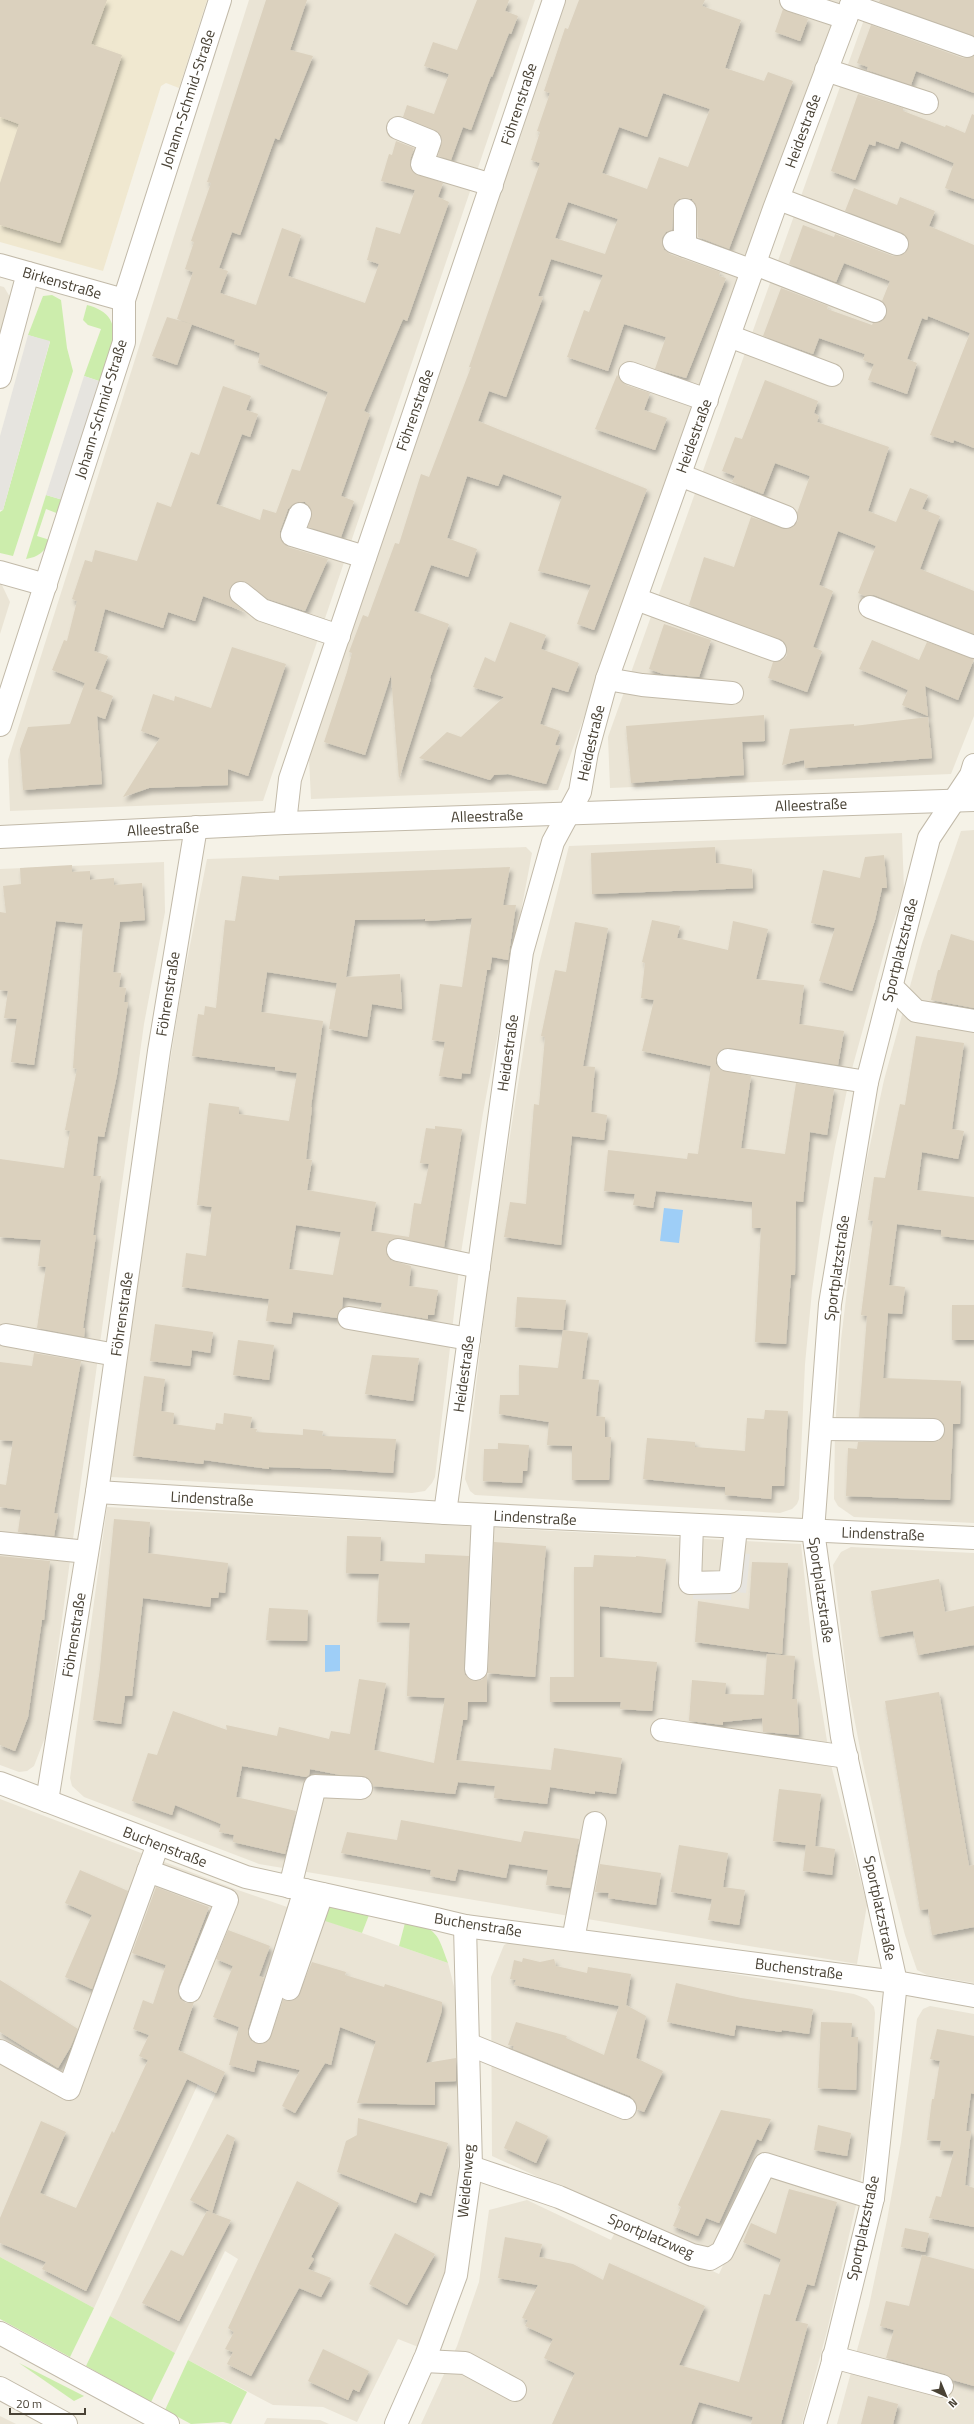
<svg xmlns="http://www.w3.org/2000/svg" width="974" height="2424" viewBox="0 0 974 2424" font-family="'Titillium Web',sans-serif">
<style>
.residential{fill:#eae4d5}
.education{fill:#f0e8d0}
.green{fill:#ccedac}
.parking{fill:#e6e4df}
.water{fill:#9ecef7}
.building{fill:#dbd1be;fill-rule:evenodd;filter:url(#shadow)}
.lines{fill:none;stroke-linecap:round;stroke-linejoin:round}
.minor-casing{stroke:#c2baa9;stroke-width:24}
.minor{stroke:#fff;stroke-width:22}
.labels{text-anchor:middle;stroke-width:4;stroke-linejoin:round;paint-order:stroke}
.street-label{font-size:15px;fill:#494235;stroke:#fff}
</style>
<defs>
<filter id="shadow"><feDropShadow dx="2.5" dy="4.5" stdDeviation="2" flood-color="#0004"/></filter>
</defs>
<rect width="100%" height="100%" fill="#f5f2e7"/>
<g class="residential">
<path d="M249,0H535L263,801L10,811L8,760Z"/>
<path d="M566,0H840L558,790L311,799L309,758Z"/>
<path d="M871,0H974V716L951,774L610,788L608,737Z"/>
<path d="M0,286L4,287L17,309L0,368Z"/>
<path d="M0,581L10,602L0,634Z"/>
<path d="M974,830V1523L854,1517L838,1506L834,1499L835,1430L841,1340L853,1240L867,1159L884,1080L922,943L961,831Z"/>
<path d="M902,833L904,891L889,935L850,1076L835,1147L822,1220L812,1291L805,1364L799,1499L797,1504L792,1509L780,1513L475,1495L470,1491L465,1479L491,1257L525,1040L539,964L569,846Z"/>
<path d="M526,847L532,853L483,1113L461,1253L435,1477L432,1483L425,1491L412,1493L111,1477L158,1140L181,991L207,859Z"/>
<path d="M164,862L165,912L144,1024L46,1735L34,1766L27,1771L19,1772L0,1765V869Z"/>
<path d="M107,1507L801,1544L813,1656L831,1765L867,1905L857,1964L259,1864L84,1797L72,1786L70,1778Z"/>
<path d="M851,1547L974,1553V1983L927,1975L917,1970L905,1935L883,1852L862,1759L848,1686L833,1565L841,1552Z"/>
<path d="M0,1799L235,1889L448,1963L459,2006V2059L458,2201L448,2274L421,2348L398,2339L357,2422L323,2407L273,2405L188,2360L238,2259L225,2251L175,2353L110,2316L216,2093L198,2084L94,2308L0,2257Z"/>
<path d="M518,1938L854,1994L867,1999L874,2007L875,2013L869,2126L860,2184L761,2153L718,2247L702,2252L492,2156L491,1977L504,1945Z"/>
<path d="M930,2006L974,2014V2424H837L869,2306L887,2220L901,2142L917,2019L923,2009Z"/>
<path d="M766,2173L857,2201L827,2331L802,2424H421L457,2346L479,2282L489,2210L527,2200L611,2240L617,2228L719,2274Z"/>
<path d="M0,2416L16,2424H0Z"/>
<path d="M267,2418L320,2420L329,2424H264Z"/>
</g>
<path class="education" d="M0,0H207L179,88L166,83L161,86L103,271L0,242Z"/>
<g class="green">
<path d="M52,295L61,300L67,348L73,371L13,556L0,553V512L3,510L50,342L28,335L43,296Z"/>
<path d="M87,305C130,316 110,351 102,382L84,376L101,329L88,325L83,320Z"/>
<path d="M46,495L63,500L59,514L46,509L37,536L50,540C45,552 38,557 26,559Z"/>
<path d="M323,1906L369,1915L362,1933L319,1919Z"/>
<path d="M406,1919C438,1931 437,1932 448,1963L399,1946Z"/>
<path d="M0,2257L94,2308L70,2357L0,2319Z"/>
<path d="M110,2316L175,2353L151,2402L86,2366Z"/>
<path d="M188,2360L247,2392L231,2424L223,2422L191,2424L165,2410Z"/>
<path d="M19,2363L84,2396L74,2401Z"/>
</g>
<g class="parking">
<path d="M28,335L50,341L3,510H0V436Z"/>
<path d="M84,376L102,382L63,500L46,495Z"/>
<path d="M737,1553L750,1554L746,1593L733,1592Z"/>
<path d="M693,1586H732L731,1600L693,1599Z"/>
</g>
<g class="water">
<path d="M664,1208L683,1210L679,1243L660,1241Z"/>
<path d="M325,1645H340V1671L325,1672Z"/>
</g>
<g class="building">
<path d="M0,0H107L91,44L122,55L60,243L0,225V183L19,124L0,117Z"/>
<path d="M266,0H307L290,50L313,56L279,140L275,138L240,235L232,232L219,268L228,271L220,293L256,305L282,228L301,235L288,276L365,303L379,264L367,260L376,227L400,234L415,190L381,181L389,154L392,155L396,141L414,148L410,160L413,172L443,183L438,197L449,202L407,321L403,319L364,411L370,414L341,496L354,501L341,537L308,527L312,512L305,502H298L288,509L280,531V538L288,547L328,559L305,611L268,599L243,581L232,585L229,591L233,602L245,612L203,596L195,621L168,612L163,628L105,609L94,651L108,656L95,689L113,696L105,719L97,716L102,784L23,790L20,749L28,727L70,724L85,683L52,670L64,640L67,641L77,601L72,599L85,560L92,562L95,550L137,561L157,502L171,507L191,452L199,455L223,386L251,396L246,410L258,414L250,437L242,434L216,504L260,520L263,509L276,513L292,469L300,471L328,392L258,363L260,353L234,344L235,340L177,319L193,272L185,269L194,242L191,241L211,183L207,182Z"/>
<path d="M477,0H509L505,11L518,16L511,34L509,33L492,77L491,76L471,130L463,127L451,160L438,156L442,139L439,133L403,117L407,105L434,114L449,74L424,66L433,42L457,50Z"/>
<path d="M579,0H705L702,6L741,20L725,68L764,81L768,72L793,81L729,249L698,237L697,210L692,199H679L674,204L672,230L666,232L662,238L664,250L670,254L720,272L719,276L726,278L686,378L655,369L666,337L624,324L608,371L567,357L584,310L589,312L603,275L551,259L538,296L543,297L506,397L489,391L478,421L647,489L594,630L577,624L591,585L538,571L562,496L503,474L498,486L467,476L447,538L477,549L468,577L431,565L414,611L449,624L430,678L431,679L399,779L391,675L365,755L324,742L347,672L352,653L349,652L363,615L368,617L395,543L399,544L421,474L429,477L471,367H469L540,163L531,160L540,132L537,131L550,93L544,91L565,28L568,29ZM663,93L710,109L688,167L659,157L647,189L602,173L619,127L647,137ZM568,202L618,219L605,254L555,238Z"/>
<path d="M880,0H974V36L879,2Z"/>
<path d="M783,9L808,19L800,41L775,32Z"/>
<path d="M871,25L963,58L974,56V93L916,71L911,85L867,70L868,67L857,63Z"/>
<path d="M858,94L903,108V111L945,127L946,125L965,133L972,114L974,115V199L945,188L954,163L901,141L898,149L876,141L875,146L869,144L855,180L831,171Z"/>
<path d="M854,188L897,205L900,197L935,211L929,226L974,245V448L954,440L953,443L930,435L970,333L928,316L927,320L922,318L907,359L917,363L907,394L868,380L874,364L863,360L865,354L819,338L813,354L763,336L781,288L828,306L827,309L872,325L873,323L882,321L886,316L887,309L882,301L890,281L844,263L836,282L789,264L803,225L834,237L835,234L893,256H899L905,253L909,242L902,233L845,211Z"/>
<path d="M167,317L192,324L177,365L152,356Z"/>
<path d="M617,375L626,385L650,393L644,410L667,418L655,450L595,429Z"/>
<path d="M765,380L818,401L814,413L819,416L817,422L889,447L868,511L896,522L910,488L928,495L922,509L940,516L920,569L974,591V634L874,595L865,596L858,593L876,546L838,531L819,585L833,591L813,647L822,651L807,692L768,678L773,662L783,660L787,655V647L784,642L689,605L704,557L734,567L751,517L787,529L793,527L798,521L797,513L810,476L775,463L763,494L732,482L735,476L722,471L735,437L742,439Z"/>
<path d="M510,622L546,635L541,649L579,663L568,692L552,687L540,724L560,731L555,745L560,746L546,784L508,774L494,775L490,780L419,758L447,732L461,737L504,697L473,687L485,657L495,662Z"/>
<path d="M664,624L711,640L699,677L663,674L649,669Z"/>
<path d="M872,640L919,660L927,642L974,659L958,700L925,686L928,716L902,705L908,690L859,669Z"/>
<path d="M232,647L286,664L248,776L228,769V785L149,788L123,797L160,738L141,731L153,694L174,701L175,696L211,708Z"/>
<path d="M764,715L765,741L742,742L744,775L631,783L626,726Z"/>
<path d="M928,717L932,758L805,768L804,760L782,765L790,729L854,724V726Z"/>
<path d="M715,847L716,863L752,869L753,888L592,894L591,853Z"/>
<path d="M884,855L887,888H882L875,920L852,991L819,981L835,928L811,923L823,870L860,878L865,857Z"/>
<path d="M72,865V872L90,871V880L114,878V885L142,883L145,920L120,922L113,972L121,973L119,987L126,988L124,1002H128L117,1075L104,1137L98,1136L93,1176H101L93,1235H96L83,1328H85L84,1337L37,1328L46,1267L38,1266L41,1240L0,1237V1159L64,1168L70,1131L65,1130L77,1069L73,1068L83,924L56,921L34,1065L11,1062L17,1019L4,1018L8,991L0,990V912L6,913L3,886L21,884L20,868Z"/>
<path d="M510,867L503,905H516L508,960L492,957L490,970H487L470,1074L462,1073L461,1079L439,1076L445,1042L432,1040L440,984L462,987L472,918L425,921V919L355,920L346,977L400,974L402,1009L372,1004L367,1037L329,1029L337,983L267,972L261,1012L323,1021L311,1107H312L306,1159L312,1160L307,1190L376,1202L371,1231L409,1237L414,1203L421,1204L429,1164L420,1163L426,1128L435,1129V1126L462,1129L444,1247L400,1238L389,1241L386,1248L390,1260L411,1266L409,1286L438,1290L434,1315H428V1319L380,1311L382,1303L343,1297L342,1308L337,1318L293,1312L291,1324L266,1321L269,1299L182,1287L186,1253L206,1256L212,1207L197,1205L209,1103L239,1107V1114L289,1121L297,1073L275,1070V1067L192,1056L198,1014L204,1015L205,1006L216,1008L225,920L235,921L242,876L279,880V876ZM296,1225L341,1232L333,1275L289,1269Z"/>
<path d="M652,920L680,926L677,938L728,950L733,921L768,929L756,979L804,985L799,1024L844,1031L838,1065L730,1048L723,1049L716,1058V1064L720,1070L751,1076L741,1148L785,1154L796,1083L834,1089L827,1135L810,1132L803,1202L796,1201L795,1275H791L786,1344L755,1342L761,1228H752V1202L656,1191L653,1208L633,1205L635,1194L604,1191L608,1150L687,1159L688,1153L698,1154L711,1066L642,1051L654,1000L641,998L645,963L642,962Z"/>
<path d="M575,922L608,928L583,1066L595,1067L591,1112L607,1115L604,1140L572,1136L561,1245L504,1237L510,1202L526,1204L534,1104L539,1105L545,1037L541,1036L555,970L566,972Z"/>
<path d="M951,934L974,941V1008L931,1000L938,970H940Z"/>
<path d="M916,1036L964,1043L952,1129L964,1131L958,1159L922,1152L917,1190L974,1197V1240L941,1236V1230L897,1224L889,1285L905,1287L902,1314L888,1313L883,1378L961,1381L960,1424H953L950,1500L846,1496L848,1448L857,1449L858,1442H933L939,1441L945,1430L944,1424L934,1418L859,1417L867,1316L861,1315L873,1221L868,1220L874,1177L885,1178L900,1104L905,1105Z"/>
<path d="M517,1297L566,1300L563,1330L515,1327Z"/>
<rect x="952" y="1305" width="22" height="35"/>
<path d="M155,1324L213,1332L210,1353L192,1350L190,1366L150,1361Z"/>
<path d="M563,1330L588,1333L582,1379L599,1380L596,1416L605,1417V1437H611L609,1480H572V1446L547,1445L549,1422L499,1414L500,1395H519V1365L558,1368Z"/>
<path d="M238,1340L274,1345L269,1380L233,1375Z"/>
<path d="M34,1353L81,1361L54,1513L58,1514L54,1536L18,1532L21,1510L0,1507V1484L6,1485L13,1441L0,1440V1362L32,1366Z"/>
<path d="M372,1355L419,1358L413,1401L365,1394Z"/>
<path d="M144,1376L165,1379L161,1411L174,1413L173,1424L215,1430L216,1423L223,1424L224,1413L252,1417L250,1428L257,1429L256,1432L303,1435V1429L323,1431L322,1436L396,1439L393,1473L331,1469L269,1467V1469L204,1460L203,1464L133,1456Z"/>
<path d="M765,1410L788,1411L784,1486H772L771,1499L725,1495V1487L643,1479L647,1438L695,1442V1447L745,1451L747,1418L764,1419Z"/>
<path d="M498,1443L529,1445L527,1471H523L522,1483L483,1481L484,1449H498Z"/>
<path d="M114,1519L150,1522L148,1553L228,1563L225,1593L219,1592L218,1598H211L210,1607L143,1598L132,1696H125L121,1724L93,1720L100,1668Z"/>
<path d="M347,1536L381,1537L380,1561L425,1563V1554L469,1556L464,1668L465,1675L475,1681L482,1680L488,1670L494,1542L546,1546L535,1677L487,1673V1702H468L467,1720H463L456,1760L551,1770L554,1748L622,1758L616,1794L595,1791V1794L550,1787L547,1804L494,1798L495,1786L458,1782L455,1794L373,1786L368,1778L362,1776L340,1775L310,1769L309,1775L306,1777L242,1766L236,1797L296,1811L285,1854L233,1842L234,1835L219,1832L221,1824L175,1805L172,1815L132,1801L148,1753L157,1755L173,1711L227,1730L226,1725L277,1736L279,1727L329,1739L331,1731L350,1734L359,1679L386,1683L374,1750L434,1763L445,1698L407,1696L410,1623L377,1622L379,1574L346,1573Z"/>
<path d="M594,1555L636,1557V1556L666,1559L661,1613L600,1606V1657L657,1662L652,1711L620,1709L621,1702H550V1677H574V1567H593Z"/>
<path d="M0,1556L50,1561L44,1620H42L28,1717L15,1751L0,1745Z"/>
<path d="M752,1562L788,1563L782,1654L695,1642L698,1601L749,1609Z"/>
<path d="M939,1579L945,1612L974,1606V1645L918,1655L913,1631L879,1637L871,1591Z"/>
<path d="M269,1608L308,1610L307,1641L266,1640Z"/>
<path d="M767,1654L795,1656L792,1699H797L799,1735L763,1732L762,1718L723,1722V1725L689,1721L692,1680L726,1683L725,1694L764,1695Z"/>
<path d="M939,1692L969,1866L974,1865V1927L932,1935L928,1909L920,1910L885,1701Z"/>
<path d="M779,1789L821,1794L815,1846L835,1849L832,1875L803,1871L806,1845L773,1841Z"/>
<path d="M401,1820L521,1842L524,1831L579,1839L570,1888L546,1885L548,1870L509,1864L506,1878L458,1869L455,1881L430,1876L431,1870L341,1853L347,1832L397,1840Z"/>
<path d="M679,1845L728,1853L723,1887L745,1890L739,1925L708,1920L712,1899L671,1892Z"/>
<path d="M600,1864L661,1873L656,1905L608,1898L609,1893L595,1892Z"/>
<path d="M80,1870L128,1891L92,1989L65,1977L92,1915L65,1903Z"/>
<path d="M156,1887L209,1907L178,1987L180,1999L186,2003L194,2002L178,2050L225,2072L216,2093L187,2079L86,2291L42,2269L46,2262L0,2243V2218L41,2121L66,2132L40,2193L76,2208L112,2131L114,2133L148,2060L139,2056L149,2035L133,2029L143,2000L153,2004L166,1965L132,1953Z"/>
<path d="M228,1930L270,1946L259,1976L264,1978L248,2028V2035L251,2041L262,2044L269,2041L283,2000L291,2001L297,1998L312,1962L346,1972L345,1975L384,1987L385,1984L442,2002V2010L426,2063L456,2058V2081L435,2082V2105L357,2103L376,2041L340,2027L331,2065L325,2063L295,2113L282,2106L300,2070L257,2060L254,2072L229,2065L239,2027L213,2017L233,1966L216,1959Z"/>
<path d="M523,1958L540,1962L554,1959L556,1966L587,1973L588,1967L631,1974L626,2005L646,2016L636,2058L663,2071L644,2112L637,2109L635,2101L630,2096L513,2049L514,2046L508,2045L516,2022L567,2036L566,2038L604,2055L619,2006L514,1985L516,1980L510,1979L514,1960L522,1962Z"/>
<path d="M0,1980L78,2029L70,2048L58,2068L0,2032Z"/>
<path d="M676,1983L741,1998L813,2009L809,2034L782,2030L781,2032L736,2025L734,2036L667,2022Z"/>
<path d="M821,2022L852,2023L851,2037H858L856,2090L818,2088Z"/>
<path d="M937,2029L974,2036V2094L971,2093L966,2131H971L965,2185L974,2188V2227L929,2218L936,2196L941,2197L954,2151L940,2150L941,2141L927,2140L932,2099H934L940,2061L930,2059Z"/>
<path d="M721,2110L771,2119L761,2141L757,2139L719,2223L706,2218L698,2236L673,2226L681,2207L678,2205Z"/>
<path d="M358,2118L448,2143L431,2196L420,2192L416,2203L337,2172L346,2141L357,2135Z"/>
<path d="M516,2121L548,2136L536,2163L504,2148Z"/>
<path d="M818,2125L851,2133L847,2156L814,2150Z"/>
<path d="M227,2134L235,2138L212,2213L231,2220L179,2321L142,2303L171,2250L183,2256L207,2211L212,2212L190,2200Z"/>
<path d="M297,2181L339,2203L311,2257L314,2259L308,2269L331,2278L321,2297L299,2288L251,2376L227,2364L233,2352L225,2349L234,2332L228,2328Z"/>
<path d="M789,2189L837,2202L814,2286L807,2284L795,2321L808,2324L781,2424H751L753,2417L699,2402L691,2424H552L575,2373L544,2358L553,2339L525,2326L528,2320L522,2318L538,2285L498,2278L505,2237L542,2244L539,2257L573,2264L603,2280L609,2263L705,2306L679,2365L739,2382L764,2294L770,2295L781,2259L743,2242L751,2223L776,2234Z"/>
<path d="M905,2228L929,2233L925,2252L901,2247Z"/>
<path d="M395,2233L435,2254L407,2305L369,2284Z"/>
<path d="M922,2255L974,2269V2386L953,2380L945,2374L886,2358L894,2330L880,2326L886,2301L909,2306Z"/>
<path d="M323,2349L369,2371L359,2392L353,2389L348,2400L308,2381Z"/>
<path d="M868,2396L898,2404L893,2424H861Z"/>
</g>
<g class="lines">
<defs>
<g id="minor">
<path d="M791,0L846,18"/>
<path d="M851,5L967,46"/>
<path d="M826,70L927,103"/>
<path d="M398,128L430,141L422,164L492,185"/>
<path d="M779,199L897,244"/>
<path d="M685,210V246"/>
<path d="M674,242L753,271"/>
<path d="M755,264L875,311"/>
<path d="M0,265L124,300"/>
<path d="M729,336L832,375"/>
<path d="M630,373L707,400"/>
<path d="M0,377L28,273"/>
<path d="M680,475L786,517"/>
<path d="M300,514L292,535L365,557"/>
<path d="M0,572L46,585"/>
<path d="M241,593L262,610L339,636"/>
<path d="M636,599L775,650"/>
<path d="M870,607L974,647"/>
<path d="M607,679L642,685L732,693"/>
<path d="M0,725L124,342V300L220,0"/>
<path d="M285,823L290,779L554,0"/>
<path d="M0,837L285,823L974,800"/>
<path d="M891,986L916,1011L974,1021"/>
<path d="M728,1060L867,1082"/>
<path d="M398,1250L479,1267"/>
<path d="M349,1318L469,1339"/>
<path d="M6,1335L116,1355"/>
<path d="M821,1429L933,1430"/>
<path d="M97,1492L445,1513L974,1538"/>
<path d="M445,1513L522,952L553,842L580,792L587,752L607,679L774,209L853,0"/>
<path d="M692,1525L690,1583L730,1582L736,1528"/>
<path d="M0,1543L87,1552"/>
<path d="M476,1669L483,1515"/>
<path d="M662,1730L847,1757"/>
<path d="M0,1783L246,1877L436,1919L465,1926L896,1982L974,1996"/>
<path d="M47,1801L97,1492L159,1051L196,827"/>
<path d="M148,1871L227,1900L190,1991"/>
<path d="M290,1887L315,1786L361,1788"/>
<path d="M573,1940L595,1823"/>
<path d="M289,1989L322,1894"/>
<path d="M260,2032L305,1890"/>
<path d="M468,2044L625,2108"/>
<path d="M0,2051L69,2089L158,1844"/>
<path d="M471,2167L559,2197L692,2255L710,2259L722,2252L765,2164L873,2198"/>
<path d="M0,2333L168,2424"/>
<path d="M833,2357L942,2386"/>
<path d="M424,2361L465,2363L515,2390"/>
<path d="M0,2388L66,2424"/>
<path d="M396,2424L426,2356L456,2275L471,2167L465,1926"/>
<path d="M815,2424L832,2365L873,2198L896,1982L842,1737L813,1531L830,1304L867,1082L929,838L971,775L974,765"/>
</g>
</defs>
<use href="#minor" class="minor-casing"/>
<use href="#minor" class="minor"/>
</g>
<g class="labels">
<g class="street-label">
<text transform="translate(188 99) rotate(-72)" y="5">Johann-Schmid-Straße</text>
<text transform="translate(519 104) rotate(-72)" y="5">Föhrenstraße</text>
<text transform="translate(803 131) rotate(-70)" y="5">Heidestraße</text>
<text transform="translate(62 283) rotate(16)" y="5">Birkenstraße</text>
<text transform="translate(101 409) rotate(-73)" y="5">Johann-Schmid-Straße</text>
<text transform="translate(415 410) rotate(-71)" y="5">Föhrenstraße</text>
<text transform="translate(694 436) rotate(-70)" y="5">Heidestraße</text>
<text transform="translate(591 743) rotate(-77)" y="5">Heidestraße</text>
<text transform="translate(811 805) rotate(-2)" y="5">Alleestraße</text>
<text transform="translate(487 816) rotate(-2)" y="5">Alleestraße</text>
<text transform="translate(163 829) rotate(-3)" y="5">Alleestraße</text>
<text transform="translate(900 950) rotate(-76)" y="5">Sportplatzstraße</text>
<text transform="translate(168 994) rotate(-81)" y="5">Föhrenstraße</text>
<text transform="translate(508 1053) rotate(-82)" y="5">Heidestraße</text>
<text transform="translate(837 1268) rotate(-82)" y="5">Sportplatzstraße</text>
<text transform="translate(122 1314) rotate(-82)" y="5">Föhrenstraße</text>
<text transform="translate(464 1374) rotate(-82)" y="5">Heidestraße</text>
<text transform="translate(212 1499) rotate(3)" y="5">Lindenstraße</text>
<text transform="translate(535 1518) rotate(3)" y="5">Lindenstraße</text>
<text transform="translate(883 1534) rotate(2)" y="5">Lindenstraße</text>
<text transform="translate(821 1590) rotate(82)" y="5">Sportplatzstraße</text>
<text transform="translate(74 1635) rotate(-81)" y="5">Föhrenstraße</text>
<text transform="translate(165 1847) rotate(21)" y="5">Buchenstraße</text>
<text transform="translate(880 1908) rotate(78)" y="5">Sportplatzstraße</text>
<text transform="translate(478 1925) rotate(9)" y="5">Buchenstraße</text>
<text transform="translate(799 1969) rotate(7)" y="5">Buchenstraße</text>
<text transform="translate(466 2181) rotate(-85)" y="5">Weidenweg</text>
<text transform="translate(863 2228) rotate(-78)" y="5">Sportplatzstraße</text>
<text transform="translate(651 2236) rotate(23)" y="5">Sportplatzweg</text>
</g>
</g>
<g transform="translate(946 2396) rotate(136)" stroke="#ffffff" stroke-width="3" paint-order="stroke">
<path d="M0-3L7 15L0 10L-7 15Z" fill="#494235"/>
<text y="-6" font-size="11" font-weight="bold" text-anchor="middle" fill="#494235">N</text>
</g>
<path d="M10 2408v6h75v-6" fill="none" stroke="#494235" stroke-width="2"/>
<text x="16" y="2408" font-size="12" fill="#494235" stroke="#ffffff" stroke-width="3" paint-order="stroke">20 m</text>
</svg>
